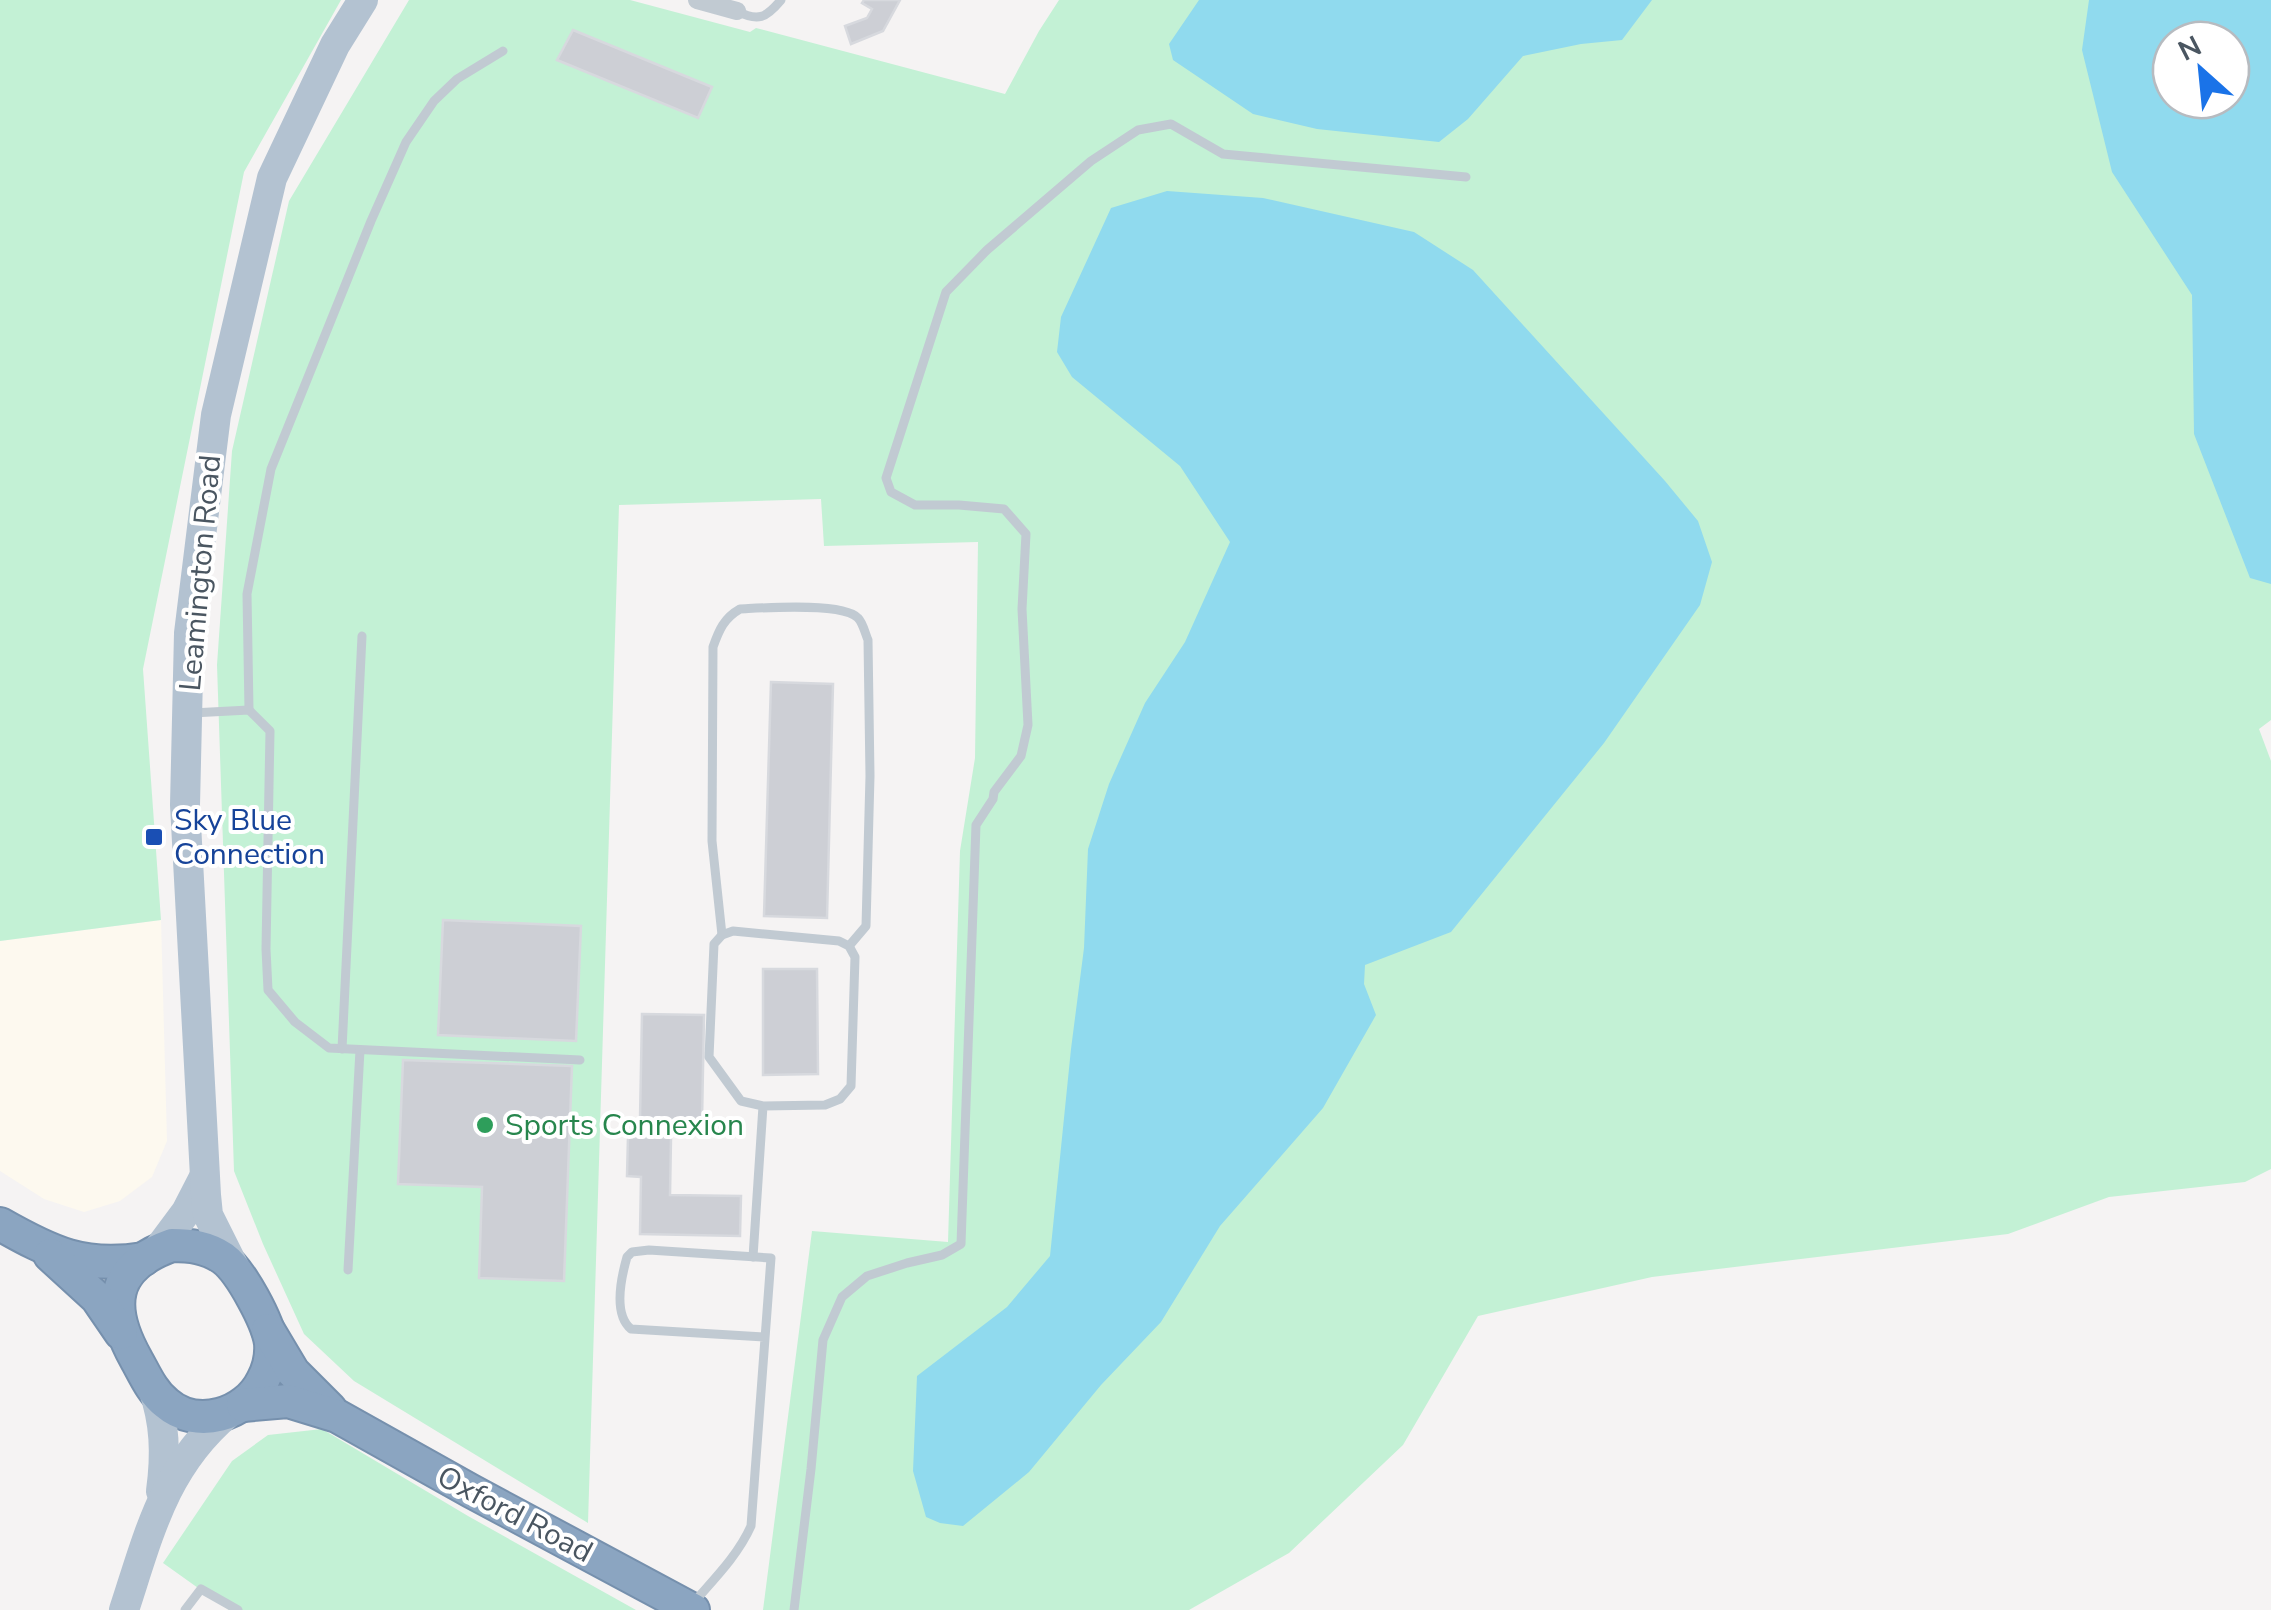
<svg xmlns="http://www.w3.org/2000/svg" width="2271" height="1610" viewBox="0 0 2271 1610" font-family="'Nunito Sans',sans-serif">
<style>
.commercial{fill:#fdf9ef}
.green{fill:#c3f1d5;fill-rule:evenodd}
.water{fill:#90daee;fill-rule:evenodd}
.building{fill:#cdcfd5;stroke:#d7d9de;stroke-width:2.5}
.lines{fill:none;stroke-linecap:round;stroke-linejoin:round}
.highway-casing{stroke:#7690ad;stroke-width:36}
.lane{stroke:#c1cad2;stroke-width:9}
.street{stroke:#c1cad2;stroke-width:18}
.primary{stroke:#b3c2d1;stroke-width:30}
.highway{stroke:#8ba5c1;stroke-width:32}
.transit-dot{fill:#1a4fb4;stroke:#fff;stroke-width:4}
.leisure-dot{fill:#2e9e5b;stroke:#fff;stroke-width:4}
.labels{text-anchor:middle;stroke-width:8;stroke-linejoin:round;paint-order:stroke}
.street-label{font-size:30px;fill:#4a5661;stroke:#fff}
.transit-label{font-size:30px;fill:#164399;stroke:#fff;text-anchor:start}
.leisure-label{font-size:30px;fill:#27864d;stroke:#fff;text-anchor:start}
</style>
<rect width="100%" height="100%" fill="#f5f3f3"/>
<path class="commercial" d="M161,920L167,1141L152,1177L120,1201L84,1212L44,1199L0,1171V941Z"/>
<g class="green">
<path d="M0,0H341L244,172L143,669L161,920L0,941Z"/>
<path d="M409,0H630L750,32L756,28L1005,94L1039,31L1059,0H2271V720L2259,729L2271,761V1169L2245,1182L2109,1197L2008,1234L1652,1277L1478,1316L1403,1445L1289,1553L1189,1610H763L812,1231L948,1242L960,851L975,758L978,542L824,546L821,499L619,505L588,1523L354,1381L304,1334L263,1244L234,1171L217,665L232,451L289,201ZM2171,40H2231V100H2171Z"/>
<path d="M322,1429L468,1516L636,1610H229L163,1563L232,1461L268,1435Z"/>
</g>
<g class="water">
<path d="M1199,0H1652L1622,40L1581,44L1523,56L1468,119L1439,142L1317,129L1253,114L1173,60L1169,44Z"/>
<path d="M2089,0H2271V584L2250,578L2194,434L2192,295L2112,172L2082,50ZM2171,40H2231V100H2171Z"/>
<path d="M1167,191L1263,198L1414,232L1473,270L1665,481L1698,521L1712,562L1700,605L1604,743L1451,932L1365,965L1364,984L1376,1015L1323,1108L1220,1226L1161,1322L1101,1385L1029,1472L963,1526L940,1523L926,1517L913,1471L917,1376L1007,1307L1050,1256L1071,1049L1084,948L1088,849L1109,784L1145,703L1185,642L1230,542L1180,466L1072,377L1057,352L1061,317L1111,208Z"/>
</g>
<g class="building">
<path d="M864,0H900L883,31L851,44L845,26L867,18L872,9L862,3Z"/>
<path d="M573,30L712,87L698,118L557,60Z"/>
<path d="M771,682L833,684L827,918L764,916Z"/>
<path d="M443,920L581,926L576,1041L438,1035Z"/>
<path d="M763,969H817L818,1074L763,1075Z"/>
<path d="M642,1014L704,1015L702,1121L640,1119Z"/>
<path d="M403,1060L572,1066L564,1281L479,1278L482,1187L398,1184Z"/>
<path d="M628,1137L671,1138L670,1195L741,1196L740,1236L640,1234L641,1177L627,1176Z"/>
</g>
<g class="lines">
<defs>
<g id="highway">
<path d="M0,1224C51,1253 84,1269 144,1259"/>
<path d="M172,1245C190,1245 207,1247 223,1258C241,1271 268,1322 271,1343C272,1356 269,1369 263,1380C246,1415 197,1430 166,1403C152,1392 145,1375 136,1359C107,1307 110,1267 172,1245Z"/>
<path d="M50,1255L97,1298L121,1333"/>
<path d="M268,1330L293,1372L330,1409"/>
<path d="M243,1405L288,1401L337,1416L471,1491L693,1610"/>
</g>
</defs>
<use href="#highway" class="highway-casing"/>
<g class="lane">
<path d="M737,11C758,22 766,18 781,0"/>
<path d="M249,710L247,594L271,469L371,221L406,142L434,101L457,79L503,51"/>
<path d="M192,713L249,710L270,731L266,949L268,990L295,1022L329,1048L580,1060"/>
<path d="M722,935L712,841L713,647C719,630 724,618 740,609C763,608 843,602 858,618C863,623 865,633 868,640L870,776L866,926L849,946"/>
<path d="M342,1049L362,636"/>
<path d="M753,1257L763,1106L825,1105L840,1099L851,1086L855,957L849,946L839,941L733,931L722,935L714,944L709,1057L741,1101L763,1106"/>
<path d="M348,1270L360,1050"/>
<path d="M694,1602C715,1578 738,1555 751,1526L771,1258L649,1250L632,1252L627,1257C621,1278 613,1314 631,1329L765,1337"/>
<path d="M185,1610L201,1589L238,1610"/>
<path d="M794,1610L811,1469L823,1340L842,1297L867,1276L907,1263L942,1255L961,1244L976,825L993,799L994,792L1021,756L1028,725L1022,609L1026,534L1004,509L959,505H915L891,492L886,478L946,292L987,250L1091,161L1138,130L1171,124L1223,154L1466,177"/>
</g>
<path class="street" d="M697,0L737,11"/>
<g class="primary">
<path d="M157,1251L186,1212L204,1177"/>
<path d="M235,1269L208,1215L206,1195L185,805L189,633L216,415L272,178L335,45L363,0"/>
<path d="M153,1388C165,1423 166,1454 161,1491"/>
<path d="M124,1610C149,1534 164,1467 228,1413"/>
</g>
<use href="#highway" class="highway"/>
</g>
<rect class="transit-dot" x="144" y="827" width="20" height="20" rx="5"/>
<circle class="leisure-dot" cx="485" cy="1125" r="10"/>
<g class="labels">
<g class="street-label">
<text transform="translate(200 573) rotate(-85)" y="10">Leamington Road</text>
<text transform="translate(515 1514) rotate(28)" y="10">Oxford Road</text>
</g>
<g class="transit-label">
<text x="174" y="830">Sky Blue<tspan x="174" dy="34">Connection</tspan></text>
</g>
<g class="leisure-label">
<text x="505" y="1135">Sports Connexion</text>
</g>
</g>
<g transform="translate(2201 70) rotate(333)"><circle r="48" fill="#ffffff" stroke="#b7bbc0" stroke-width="2.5"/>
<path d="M0-8L18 38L0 25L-18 38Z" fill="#1a73e8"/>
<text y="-15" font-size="28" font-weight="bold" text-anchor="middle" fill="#4a5661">N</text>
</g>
</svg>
